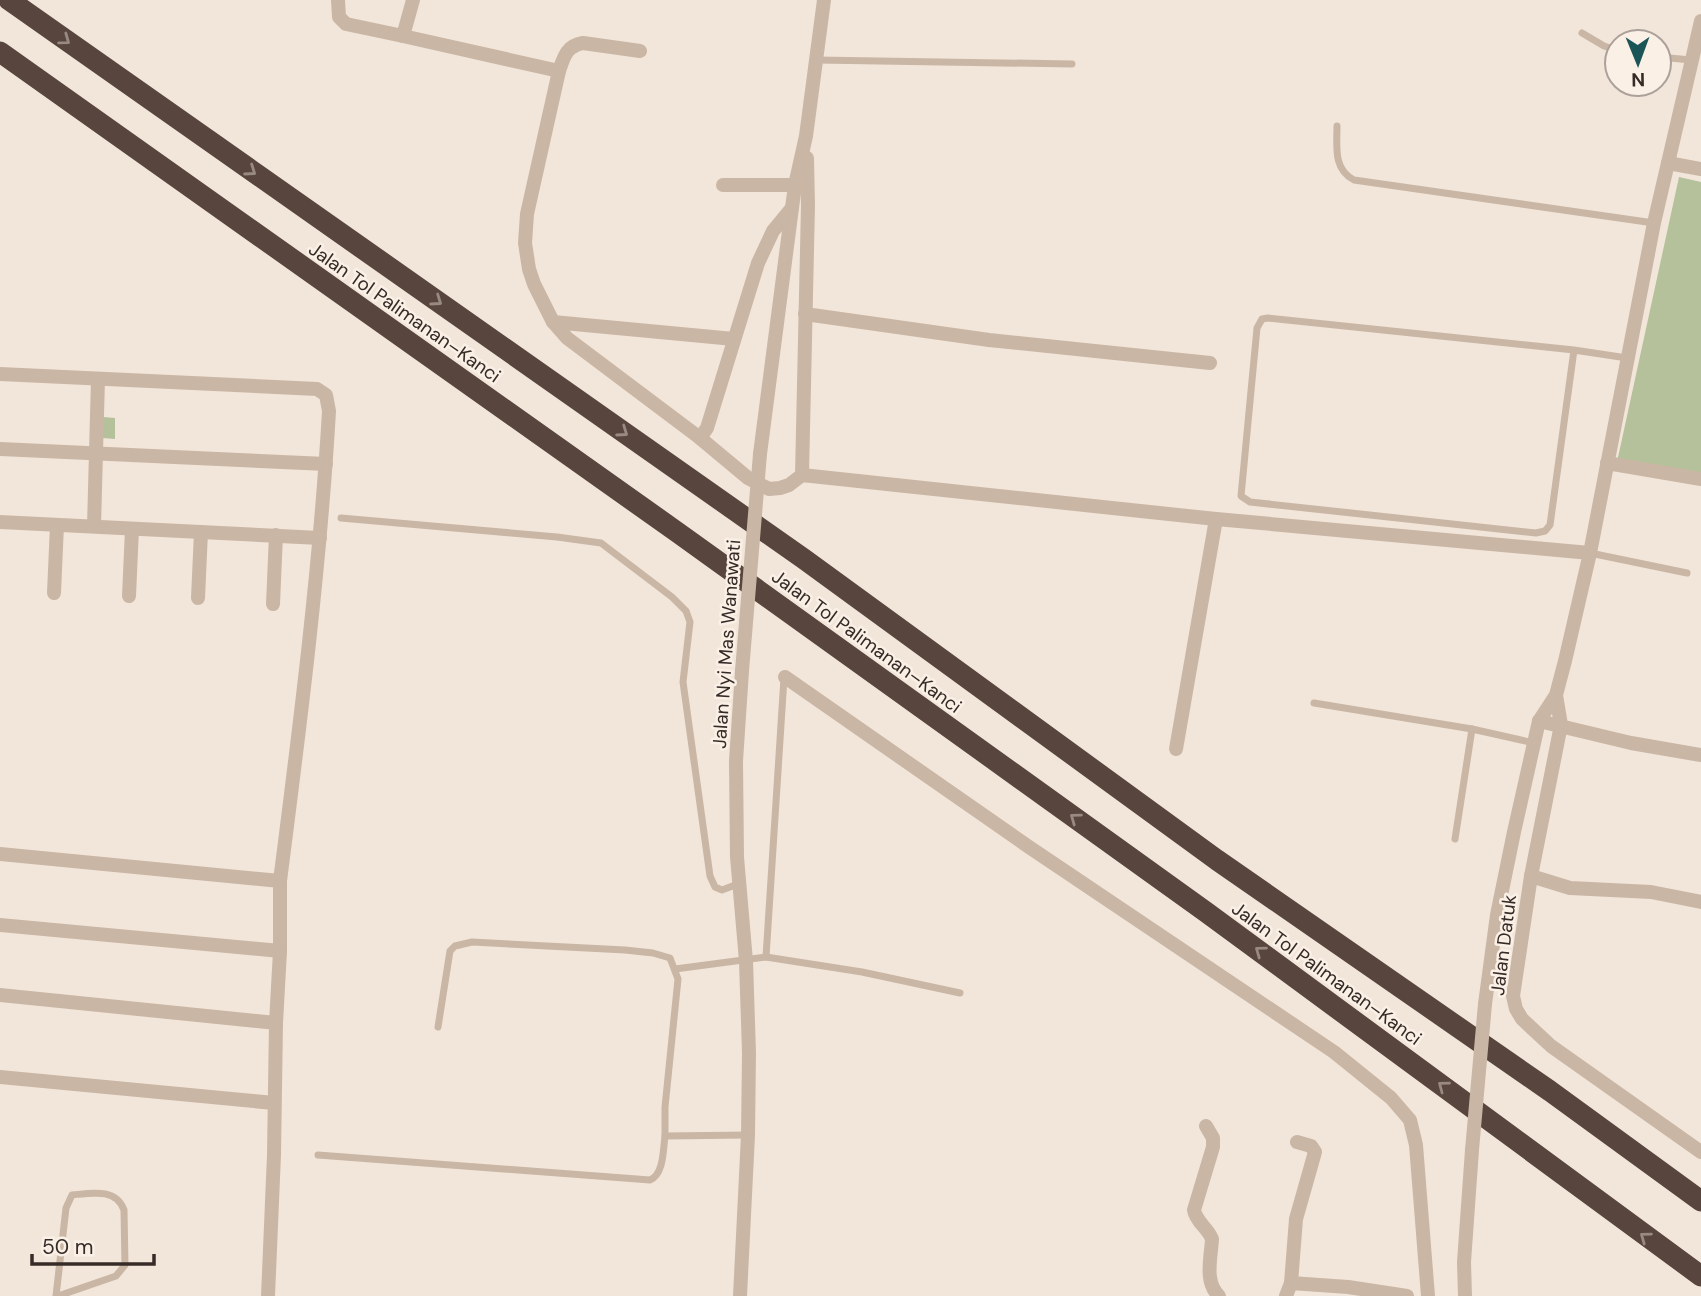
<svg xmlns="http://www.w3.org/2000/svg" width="1701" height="1296" viewBox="0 0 1701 1296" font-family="'DM Sans',sans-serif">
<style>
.green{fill:#b4c19a}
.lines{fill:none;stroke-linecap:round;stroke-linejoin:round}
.lane{stroke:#cab6a5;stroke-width:7}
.street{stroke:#cab6a5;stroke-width:14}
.highway{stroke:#57453e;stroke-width:21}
.street-bridge{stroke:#cab6a5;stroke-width:14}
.oneway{stroke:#988981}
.labels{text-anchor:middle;stroke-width:5;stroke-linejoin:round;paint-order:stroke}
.street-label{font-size:19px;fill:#362b27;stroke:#faf0e6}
</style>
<rect width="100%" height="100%" fill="#f2e6da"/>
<g class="green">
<path d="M1679,177L1701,182V477L1617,462Z"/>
<path d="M103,417L115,418V439L102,438Z"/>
</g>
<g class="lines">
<g class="lane">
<path d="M1582,33L1604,46L1617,50"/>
<path d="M1659,57L1691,60"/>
<path d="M817,60L1072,64"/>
<path d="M1337,126C1337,147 1333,169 1354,180L1654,223"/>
<path d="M1574,350L1550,525L1545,531L1536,533L1250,502L1241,496L1257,328L1262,319L1268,318L1574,350L1627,358"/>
<path d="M341,518L557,537L601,543L672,597L686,611L690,622L683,682L710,876L715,887L722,890L738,884"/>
<path d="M1590,553L1687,573"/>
<path d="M1314,703L1472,729"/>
<path d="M1455,839L1472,729L1534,743"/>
<path d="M766,957L862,972L960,993"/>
<path d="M675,969L766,957L784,678"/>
<path d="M438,1027L450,951L455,946L472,942L625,950L653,953L670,958L678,979L665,1107V1136L748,1135"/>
<path d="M318,1155L650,1180C664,1174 663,1150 665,1136"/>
<path d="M56,1296L66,1208L72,1195C92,1193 116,1188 124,1210L125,1265L116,1276L58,1296"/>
</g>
<g class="street">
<path d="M338,0L339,17L346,24L403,36"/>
<path d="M413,0L403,36L559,71"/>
<path d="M640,51L583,43C566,46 564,57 559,71L527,214L525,243L529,269L534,284L553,322L567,338L700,438L748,478L769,489L780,488L789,485L802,475L1216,519L1590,553"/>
<path d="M1668,163L1701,169"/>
<path d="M723,185H795"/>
<path d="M805,314L989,340L1210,363"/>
<path d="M553,322L734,339"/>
<path d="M0,374L317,389L326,395L329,411C320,568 300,725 280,881"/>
<path d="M700,438L707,428L758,263L773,231L792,208"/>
<path d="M0,449L326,464"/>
<path d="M760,454L795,185L806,136L824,0"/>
<path d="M1607,463L1701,479"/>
<path d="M802,475L808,205L807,158"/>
<path d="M0,522L320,538"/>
<path d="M94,526L98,379"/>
<path d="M54,593L57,525"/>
<path d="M129,596L132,529"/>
<path d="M198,598L201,532"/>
<path d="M273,604L276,535"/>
<path d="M785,677L1029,847L1334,1052L1391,1098L1410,1120L1416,1145L1428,1296"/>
<path d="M1556,695L1561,725L1531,876L1513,996L1516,1009L1522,1019L1551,1046L1701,1152"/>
<path d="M1539,721L1631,743L1701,755"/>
<path d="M1176,749L1216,519"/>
<path d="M0,854L280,881V951L276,1023"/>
<path d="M1531,876L1570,888L1651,892L1701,902"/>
<path d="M0,925L280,951"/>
<path d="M0,995L276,1023L274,1155L268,1296"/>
<path d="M1485,1004L1497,915L1514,832L1539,721L1556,695L1565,661L1590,553L1654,223L1701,21"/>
<path d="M0,1077L274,1103"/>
<path d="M1206,1126L1213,1138V1147L1194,1210C1196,1222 1208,1228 1212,1239C1211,1258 1204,1282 1219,1296"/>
<path d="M1291,1283L1296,1219L1315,1152L1311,1146L1297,1142"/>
<path d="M740,1296L748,1135L749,1053L746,961L737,857L736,761L742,671"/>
<path d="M1286,1296L1291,1283L1348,1287L1407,1296"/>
<path d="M1465,1296L1464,1262L1472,1150"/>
</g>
<g class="highway">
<path d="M9,0L804,559L1217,860L1550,1091L1701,1201"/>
<path d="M0,52L677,532L1206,912L1701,1276"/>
</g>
<g class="street-bridge">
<path d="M742,671L760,454"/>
<path d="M1472,1150L1485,1004"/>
</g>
</g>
<defs><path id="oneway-chevron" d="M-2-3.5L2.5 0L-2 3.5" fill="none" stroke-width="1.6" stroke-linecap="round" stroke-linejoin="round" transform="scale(1.75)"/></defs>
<g class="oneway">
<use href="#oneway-chevron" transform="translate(65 40) rotate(36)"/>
<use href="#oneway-chevron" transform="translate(251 171) rotate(35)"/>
<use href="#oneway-chevron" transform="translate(437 301) rotate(35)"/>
<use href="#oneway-chevron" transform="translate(623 432) rotate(35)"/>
<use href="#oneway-chevron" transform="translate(1075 818) rotate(-144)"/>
<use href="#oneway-chevron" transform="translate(1260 951) rotate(-144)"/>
<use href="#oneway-chevron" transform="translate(1443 1086) rotate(-143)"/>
<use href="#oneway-chevron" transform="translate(1645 1237) rotate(-144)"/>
</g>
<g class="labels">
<g class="street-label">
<text transform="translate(405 312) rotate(35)" y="7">Jalan Tol Palimanan–Kanci</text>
<text transform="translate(867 641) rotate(36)" y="7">Jalan Tol Palimanan–Kanci</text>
<text transform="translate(726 644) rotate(-86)" y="7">Jalan Nyi Mas Wanawati</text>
<text transform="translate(1503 945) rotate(-83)" y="7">Jalan Datuk</text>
<text transform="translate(1327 973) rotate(36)" y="7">Jalan Tol Palimanan–Kanci</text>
</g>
</g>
<g transform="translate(1638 63) rotate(179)"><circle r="33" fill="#faf0e6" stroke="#aca19a" stroke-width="2"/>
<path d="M0-5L12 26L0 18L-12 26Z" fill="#1b5558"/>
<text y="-10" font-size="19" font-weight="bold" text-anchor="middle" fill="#362b27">N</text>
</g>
<path d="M32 1254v10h122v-10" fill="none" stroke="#362b27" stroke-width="3.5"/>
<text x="42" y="1254" font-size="21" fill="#362b27" stroke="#faf0e6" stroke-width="5" paint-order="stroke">50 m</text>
</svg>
